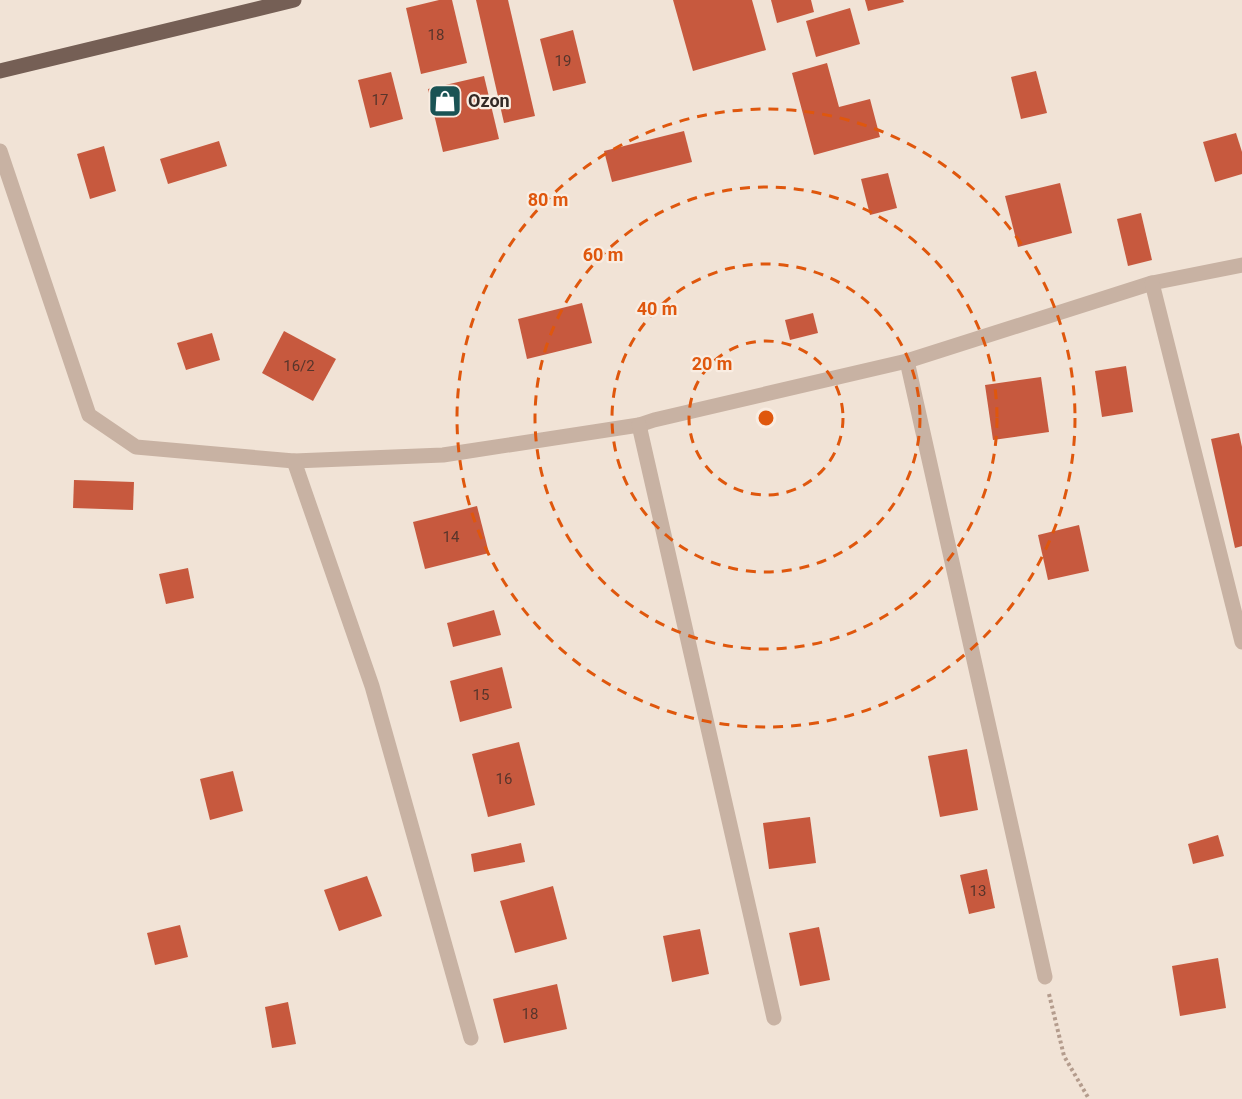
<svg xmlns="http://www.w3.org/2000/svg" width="1242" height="1099" viewBox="0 0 1242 1099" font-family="Roboto,sans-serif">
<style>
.building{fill:#c7593e}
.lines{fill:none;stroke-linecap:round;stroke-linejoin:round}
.path{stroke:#b49c8d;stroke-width:4;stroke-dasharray:3 3;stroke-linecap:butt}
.minor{stroke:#c8b2a3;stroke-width:15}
.major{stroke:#755f55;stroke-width:15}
.ring{fill:none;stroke:#df570d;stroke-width:3;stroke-dasharray:10 8}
.labels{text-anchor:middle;stroke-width:4.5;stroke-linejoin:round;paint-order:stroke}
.number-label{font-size:15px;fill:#58352b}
.poi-label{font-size:18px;font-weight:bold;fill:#332925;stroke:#f9ede2;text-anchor:start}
.centre{fill:#df570d;stroke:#f9ede2;stroke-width:3}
.ring-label{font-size:18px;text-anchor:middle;font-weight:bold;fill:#df570d;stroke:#f9ede2;stroke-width:4.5;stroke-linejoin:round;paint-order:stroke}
</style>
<rect width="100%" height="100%" fill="#f1e3d6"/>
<g class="building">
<path d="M439,0H452L467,63L421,74L406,8Z"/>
<path d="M476,0H508L535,116L504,123Z"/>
<path d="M673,0H752L766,50L693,71Z"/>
<path d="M771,0H811L814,12L777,23Z"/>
<path d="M865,0H903L904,2L868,11Z"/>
<path d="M850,8L860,44L816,57L806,21Z"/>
<path d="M573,30L586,83L553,91L540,39Z"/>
<path d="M827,63L839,107L870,99L880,137L814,155L792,73Z"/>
<path d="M1036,71L1047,113L1021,119L1011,77Z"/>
<path d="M391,72L403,119L370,128L358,80Z"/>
<path d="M484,76L499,139L443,152L428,89Z"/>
<path d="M684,131L692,162L612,182L604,151Z"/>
<path d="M1236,133L1242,152V174L1215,182L1203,142Z"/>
<path d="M219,141L227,166L168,184L160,159Z"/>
<path d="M104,146L116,191L90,199L77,154Z"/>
<path d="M888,173L897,208L870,215L861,179Z"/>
<path d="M1060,183L1072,233L1018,247L1005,196Z"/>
<path d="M1141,213L1152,260L1128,266L1117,219Z"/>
<path d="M582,303L592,343L527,359L518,319Z"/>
<path d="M813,313L818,333L790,340L785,320Z"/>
<path d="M284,331L336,359L313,401L262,373Z"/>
<path d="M212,333L220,360L186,370L177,343Z"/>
<path d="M1126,366L1133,412L1102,417L1095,371Z"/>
<path d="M1041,377L1049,432L993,440L985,385Z"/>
<path d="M1239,433L1242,447V546L1235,548L1211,439Z"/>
<path d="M74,480L134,482L133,510L73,508Z"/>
<path d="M477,506L489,553L425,569L413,522Z"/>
<path d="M1079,525L1089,571L1048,580L1038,535Z"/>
<path d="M188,568L194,598L166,604L159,574Z"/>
<path d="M494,610L501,635L453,647L447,623Z"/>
<path d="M502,667L512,708L460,722L450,681Z"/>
<path d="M519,742L535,805L488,817L472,754Z"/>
<path d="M967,749L978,810L940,817L928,756Z"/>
<path d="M233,771L243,811L210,820L200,779Z"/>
<path d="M810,817L816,863L769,869L763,823Z"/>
<path d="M1218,835L1224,856L1193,864L1188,844Z"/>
<path d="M521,843L525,862L474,872L471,854Z"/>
<path d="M987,869L995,908L969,914L960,875Z"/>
<path d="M367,876L382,916L339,931L324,890Z"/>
<path d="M553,886L567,939L515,953L500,901Z"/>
<path d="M180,925L188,957L155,965L147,933Z"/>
<path d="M819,927L830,980L800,986L789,933Z"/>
<path d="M700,929L709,974L672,982L663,936Z"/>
<path d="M1218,958L1226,1008L1180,1016L1172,966Z"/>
<path d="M557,984L567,1029L504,1043L493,999Z"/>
<path d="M288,1002L296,1044L272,1048L265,1007Z"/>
</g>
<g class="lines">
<path class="path" d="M1049,994L1064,1056L1089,1099"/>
<g class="minor">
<path d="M0,151L89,415L136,447L294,461L443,455L639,425L654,420L907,361L1152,283L1242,265"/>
<path d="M1152,283L1242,642"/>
<path d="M907,361L1045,977"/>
<path d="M639,425L774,1018"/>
<path d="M294,461L372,686L471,1038"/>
</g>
<path class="major" d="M0,71L294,0"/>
</g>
<g class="ring">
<circle cx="766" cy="418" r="77"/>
<circle cx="766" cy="418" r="154"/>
<circle cx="766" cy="418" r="231"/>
<circle cx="766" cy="418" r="309"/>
</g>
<defs>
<symbol id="shop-square" viewBox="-11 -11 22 22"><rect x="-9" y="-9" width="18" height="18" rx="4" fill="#1a5354" stroke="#f9ede2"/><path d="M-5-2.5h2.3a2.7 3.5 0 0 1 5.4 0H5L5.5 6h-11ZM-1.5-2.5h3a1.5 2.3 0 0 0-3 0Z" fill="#fff"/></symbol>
</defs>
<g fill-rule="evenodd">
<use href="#shop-square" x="426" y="82" width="38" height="38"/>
</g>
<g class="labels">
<g class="number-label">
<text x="436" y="40">18</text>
<text x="563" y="66">19</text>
<text x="380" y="105">17</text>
<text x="299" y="371">16/2</text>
<text x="451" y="542">14</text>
<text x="481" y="700">15</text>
<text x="504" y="784">16</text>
<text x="978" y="896">13</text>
<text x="530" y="1019">18</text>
</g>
<g class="poi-label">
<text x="468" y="107">Ozon</text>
</g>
</g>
<circle cx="766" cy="418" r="9" class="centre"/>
<g class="ring-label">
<text x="548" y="206">80 m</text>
<text x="603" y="261">60 m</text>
<text x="657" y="315">40 m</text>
<text x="712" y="370">20 m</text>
</g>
</svg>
